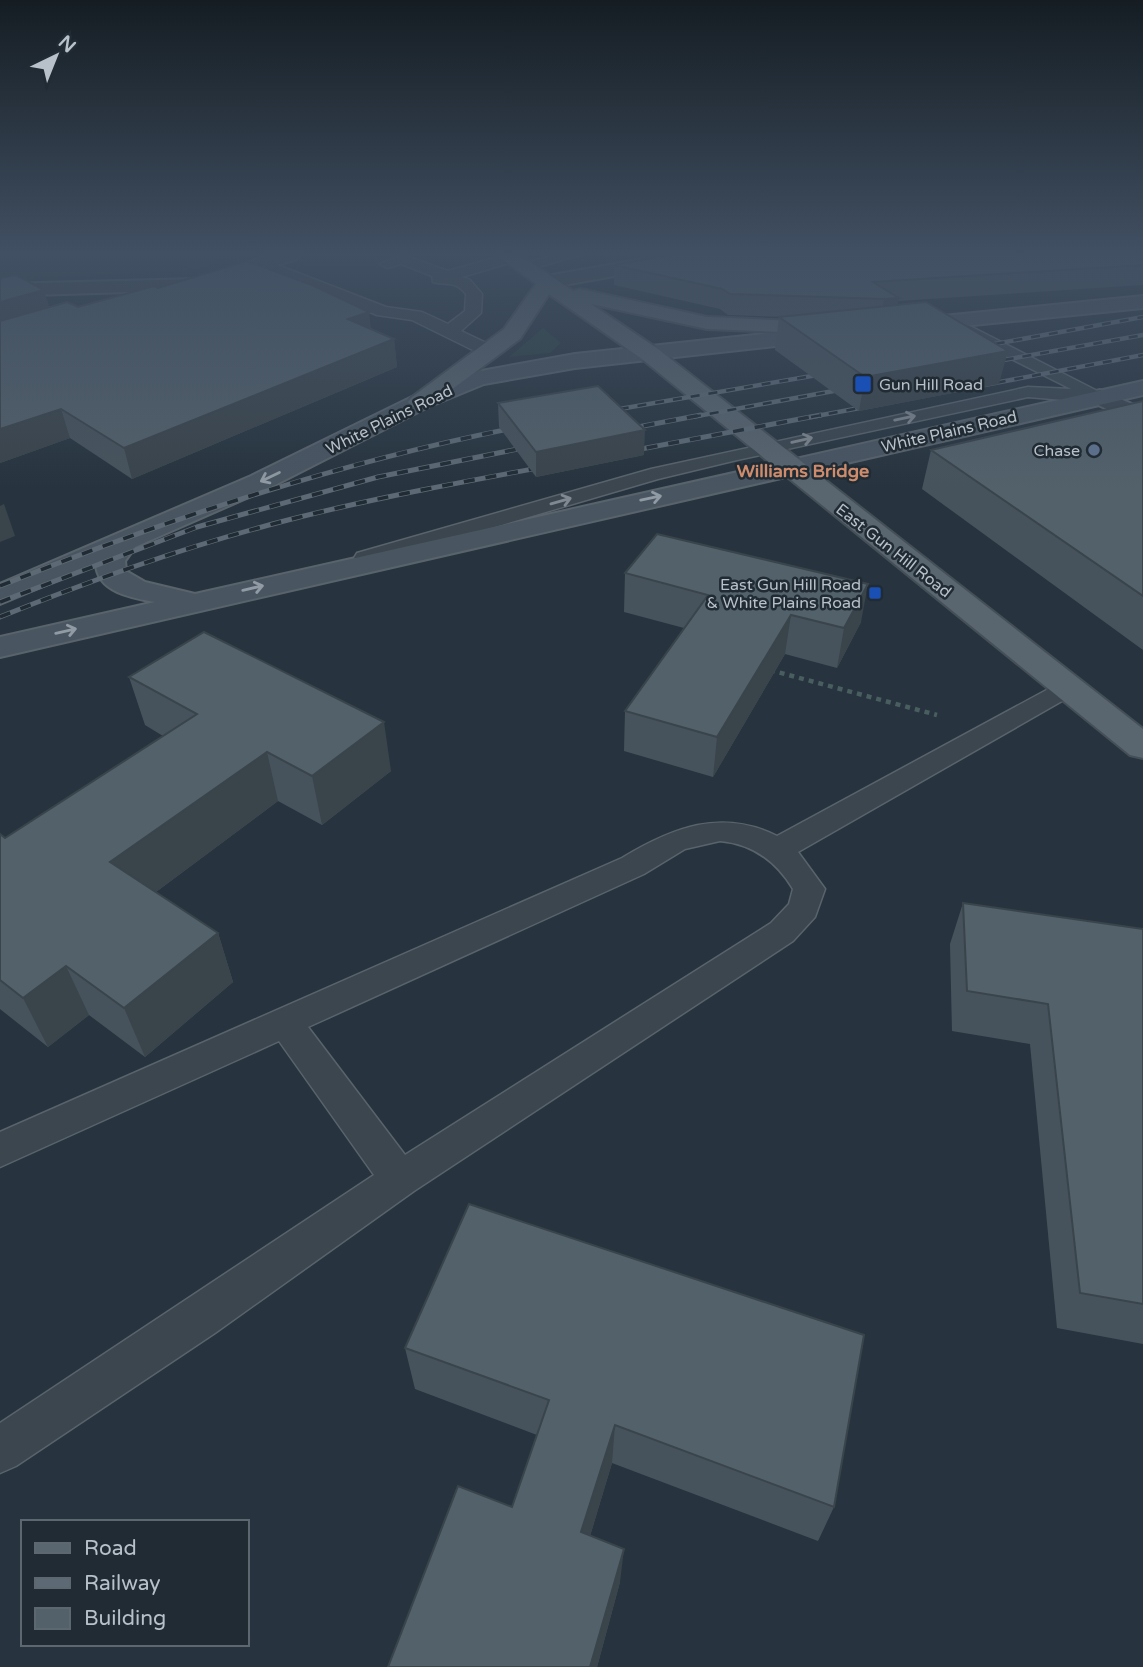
<svg xmlns="http://www.w3.org/2000/svg" width="1143" height="1667" viewBox="0 0 1143 1667" font-family="'Varela Round',sans-serif">
<style>
.green{fill:#2a4241}
.lines{fill:none;stroke-linecap:round;stroke-linejoin:round}
.lane-casing{stroke:#59636c;stroke-width:3}
.street-casing{stroke:#59636c;stroke-width:4}
.secondary-casing{stroke:#59636c;stroke-width:4}
.primary-casing{stroke:#454f58;stroke-width:4}
.path{stroke:#495e5e;stroke-width:4.5;stroke-dasharray:5 5;stroke-linecap:butt}
.lane{fill:#3b464f;fill-rule:evenodd}
.street{fill:#3b464f;fill-rule:evenodd}
.secondary{fill:#495561;fill-rule:evenodd}
.primary{fill:#59656f;fill-rule:evenodd}
.rail-far1-casing{stroke:#5d6a75;stroke-width:4.5}
.rail-casing{stroke:#5d6a75;stroke-width:5}
.rail-far1{stroke:#202b34;stroke-width:2.5;stroke-dasharray:9;stroke-linecap:butt}
.rail{stroke:#202b34;stroke-width:3.5;stroke-dasharray:11;stroke-linecap:butt}
.wall{fill:#47535c}
.shaded-wall{fill:#3a444b}
.building{fill:#53616b;stroke:#3a444b;stroke-width:2}
.oneway{stroke:#808992}
.oneway2{stroke:#919ba5}
.transit-dot{fill:#1a4fb4;stroke:#202b34;stroke-width:2.5}
.service-dot{fill:#5c6f8a;stroke:#202b34;stroke-width:2.5}
.labels{text-anchor:middle;stroke-width:5;stroke-linejoin:round;paint-order:stroke}
.far-poi-label{font-size:16px;fill:#b8c0c9;stroke:#202b34;text-anchor:end}
.far-street-label{font-size:16px;fill:#b8c0c9;stroke:#202b34}
.far-neighbourhood-label{font-size:18px;font-weight:bold;fill:#cf8c6d;stroke:#202b34}
</style>
<rect width="100%" height="100%" fill="#27343f"/>
<g class="green">
<path d="M0,255H249L189,270L0,280Z"/>
<path d="M543,328L561,343L550,353L509,357Z"/>
</g>
<g class="lines">
<defs>
<g id="lane">
<path d="M403,255L448,271L505,255H516V261L462,277L470,280L482,294L481,313L461,331L497,348L500,352L497,356H485L412,320L377,315L255,264L257,261H267L386,307L422,312L448,324L465,311L466,294C455,280 447,286 433,282L432,276L401,264L387,268L380,264Z"/>
<path d="M553,255H580L524,271L516,266Z"/>
<path d="M635,255H653L663,263L656,267Z"/>
<path d="M964,323L1109,397L1100,403L1028,397L737,460L658,479L365,565L354,558L357,553L651,469L1028,387L1071,389L958,332V324Z"/>
<path d="M1067,679L1076,681L1080,687L1076,693L798,852L825,889L815,917L793,941L414,1191L215,1333L16,1466L0,1473V1423L374,1175L279,1041L0,1167V1132L622,858C672,828 721,808 777,836ZM720,841C753,844 776,861 793,889L789,904L771,923L405,1155L308,1027L644,874L685,849Z"/>
</g>
<g id="street">
<path d="M270,255H300L297,259L194,290L0,296V284L198,279Z"/>
<path d="M665,255H708L698,261L547,288L537,282L547,276Z"/>
<path d="M1100,390L1143,409V426L1092,402L1088,397L1092,392Z"/>
</g>
<g id="secondary">
<path d="M1143,296V308L903,332L892,326L903,320Z"/>
<path d="M830,327L838,329L841,334L838,339L575,368L484,384L428,407L269,488L135,547L125,561L126,571L145,582L195,594L1143,381V395L0,657V637L155,602C132,598 97,592 96,564L0,604V584L251,476L412,397L470,373L575,354Z"/>
</g>
<path id="primary" d="M497,255H520L573,291L580,289L707,317L839,323L842,328L831,334L707,329L591,304L658,349L1143,729V758L1130,755L642,359L549,294L520,339L428,407H412L408,402L412,397L504,329L536,284Z"/>
</defs>
<use href="#lane" class="lane-casing"/>
<use href="#street" class="street-casing"/>
<use href="#secondary" class="secondary-casing"/>
<use href="#primary" class="primary-casing"/>
<path class="path" d="M770,670L937,715"/>
<use href="#lane" class="lane"/>
<use href="#street" class="street"/>
<use href="#secondary" class="secondary"/>
<use href="#primary" class="primary"/>
<defs>
<g id="rail-far1">
<path d="M978,347L1143,317"/>
<path d="M987,363L1143,335"/>
<path d="M979,386L1143,355"/>
<path d="M602,412L829,373"/>
<path d="M692,417L850,388"/>
<path d="M811,417L876,405"/>
</g>
<g id="rail">
<path d="M622,430L701,415"/>
<path d="M625,452L821,415"/>
<path d="M0,586C169,518 340,462 519,427"/>
<path d="M0,602L197,527L378,477L533,446"/>
<path d="M0,617C94,579 190,545 288,520C374,498 462,482 549,466"/>
</g>
</defs>
<use href="#rail-far1" class="rail-far1-casing"/>
<use href="#rail" class="rail-casing"/>
<use href="#rail-far1" class="rail-far1"/>
<use href="#rail" class="rail"/>
</g>
<g class="wall">
<path d="M1143,255V285L898,301L897,305L999,384L859,411L775,350L779,317H783L728,315L720,309L614,285V265Z"/>
<path d="M0,278L49,307H78L158,288L371,329L394,339L397,367L132,479L70,438L0,463Z"/>
<path d="M1143,401V650L922,489L931,450Z"/>
<path d="M498,403L644,455L536,477L499,427Z"/>
<path d="M625,573L861,622L837,668L785,654L713,777L624,751L625,711L684,628L624,612Z"/>
<path d="M129,677L391,771L322,825L278,801L156,892L218,933L233,982L145,1057L89,1015L48,1047L0,1009V834L5,838L163,736L145,725Z"/>
<path d="M963,903L1143,929V1344L1057,1328L1030,1044L952,1031L950,944Z"/>
<path d="M469,1204L834,1507L818,1541L612,1463L590,1536L620,1582L597,1667H388L512,1507L537,1435L415,1389L405,1348Z"/>
</g>
<g class="shaded-wall">
<path d="M44,290L52,316L0,331V302Z"/>
<path d="M899,298L895,319L881,320L884,299Z"/>
<path d="M369,312L372,339L348,319Z"/>
<path d="M394,339L397,367L132,479L124,448Z"/>
<path d="M1008,351L999,384L859,411L865,377Z"/>
<path d="M61,409L70,438L0,463V429Z"/>
<path d="M645,430L644,455L536,477V452Z"/>
<path d="M4,504L15,536L0,542V506Z"/>
<path d="M868,584L861,622L837,668L844,628Z"/>
<path d="M791,615L785,654L713,777L717,737Z"/>
<path d="M384,722L391,771L322,825L312,776Z"/>
<path d="M267,752L278,801L129,912L110,862Z"/>
<path d="M218,933L233,982L145,1057L124,1008Z"/>
<path d="M66,966L89,1015L48,1047L23,998Z"/>
<path d="M615,1425L612,1463L581,1566V1532Z"/>
<path d="M624,1549L620,1582L597,1667H590Z"/>
</g>
<g class="building">
<path d="M670,255H1143V265L873,282L899,298L884,299L730,294L722,289L614,265Z"/>
<path d="M247,261L312,285L369,312L348,319L394,339L124,448L61,409L0,429V321L67,302L78,307L154,286L158,288Z"/>
<path d="M16,275L44,290L0,302V278Z"/>
<path d="M926,302L1008,351L865,377L779,317Z"/>
<path d="M598,386L645,430L536,452L498,403Z"/>
<path d="M1143,401V596L931,450Z"/>
<path d="M657,534L868,584L844,628L791,615L717,737L625,711L708,595L625,573Z"/>
<path d="M204,632L384,722L312,776L267,752L110,862L218,933L124,1008L66,966L23,998L0,980V834L5,838L197,714L129,677Z"/>
<path d="M963,903L1143,929V1304L1080,1293L1048,1004L967,991Z"/>
<path d="M469,1204L864,1335L834,1507L615,1425L581,1532L624,1549L590,1667H388L458,1486L512,1507L549,1400L405,1348Z"/>
</g>
<defs><path id="oneway-shaft" d="M-6 0H5M1.5-3L5.5 0L1.5 3" fill="none" stroke-width="1.6" stroke-linecap="round" stroke-linejoin="round" transform="scale(1.75)"/></defs>
<g class="oneway">
<use href="#oneway-shaft" transform="translate(905 418) rotate(-12)"/>
<use href="#oneway-shaft" transform="translate(802 440) rotate(-13)"/>
<use href="#oneway-shaft" transform="translate(561 501) rotate(-16)"/>
</g>
<g class="oneway2">
<use href="#oneway-shaft" transform="translate(270 477) rotate(154)"/>
<use href="#oneway-shaft" transform="translate(651 498) rotate(-12)"/>
<use href="#oneway-shaft" transform="translate(253 588) rotate(-13)"/>
<use href="#oneway-shaft" transform="translate(66 631) rotate(-13)"/>
</g>
<linearGradient id="sky" x2="0" y2="1"><stop stop-color="#151d23"/><stop offset="0.52" stop-color="#415063"/><stop offset="1" stop-color="#415063" stop-opacity="0"/></linearGradient>
<rect width="1143" height="488" fill="url(#sky)"/>
<g class="transit-dot">
<rect x="854" y="375" width="18" height="18" rx="3.5"/>
<rect x="868" y="586" width="14" height="14" rx="3.5"/>
</g>
<circle class="service-dot" cx="1094" cy="450" r="7"/>
<g class="labels">
<g class="far-poi-label">
<text x="879" y="390" text-anchor="start">Gun Hill Road</text>
<text x="1080" y="456">Chase</text>
<text x="861" y="590">East Gun Hill Road<tspan x="861" dy="18">&amp; White Plains Road</tspan></text>
</g>
<g class="far-street-label">
<text transform="translate(389 419) rotate(-26)" y="6">White Plains Road</text>
<text transform="translate(949 431) rotate(-13)" y="6">White Plains Road</text>
<text transform="translate(894 550) rotate(38)" y="6">East Gun Hill Road</text>
</g>
<g class="far-neighbourhood-label">
<text x="803" y="477">Williams Bridge</text>
</g>
</g>
<rect x="21" y="1520" width="228" height="126" fill="#202b34" stroke="#5d6770" stroke-width="2"/>
<rect x="35" y="1543" width="35" height="10" fill="#59656f" stroke="#5d6770" stroke-width="2"/>
<text x="84" y="1555" font-size="21" fill="#b8c0c9">Road</text>
<rect x="35" y="1578" width="35" height="10" fill="#5d6a75" stroke="#5d6770" stroke-width="2"/>
<text x="84" y="1590" font-size="21" fill="#b8c0c9">Railway</text>
<rect x="35" y="1608" width="35" height="21" fill="#53616b" stroke="#5d6770" stroke-width="2"/>
<text x="84" y="1625" font-size="21" fill="#b8c0c9">Building</text>
<g transform="translate(56 56) rotate(43)" stroke="#202b34" stroke-width="5" paint-order="stroke">
<path d="M0-5L12 26L0 18L-12 26Z" fill="#b8c0c9"/>
<text y="-10" font-size="19" font-weight="bold" text-anchor="middle" fill="#b8c0c9">N</text>
</g>
</svg>
